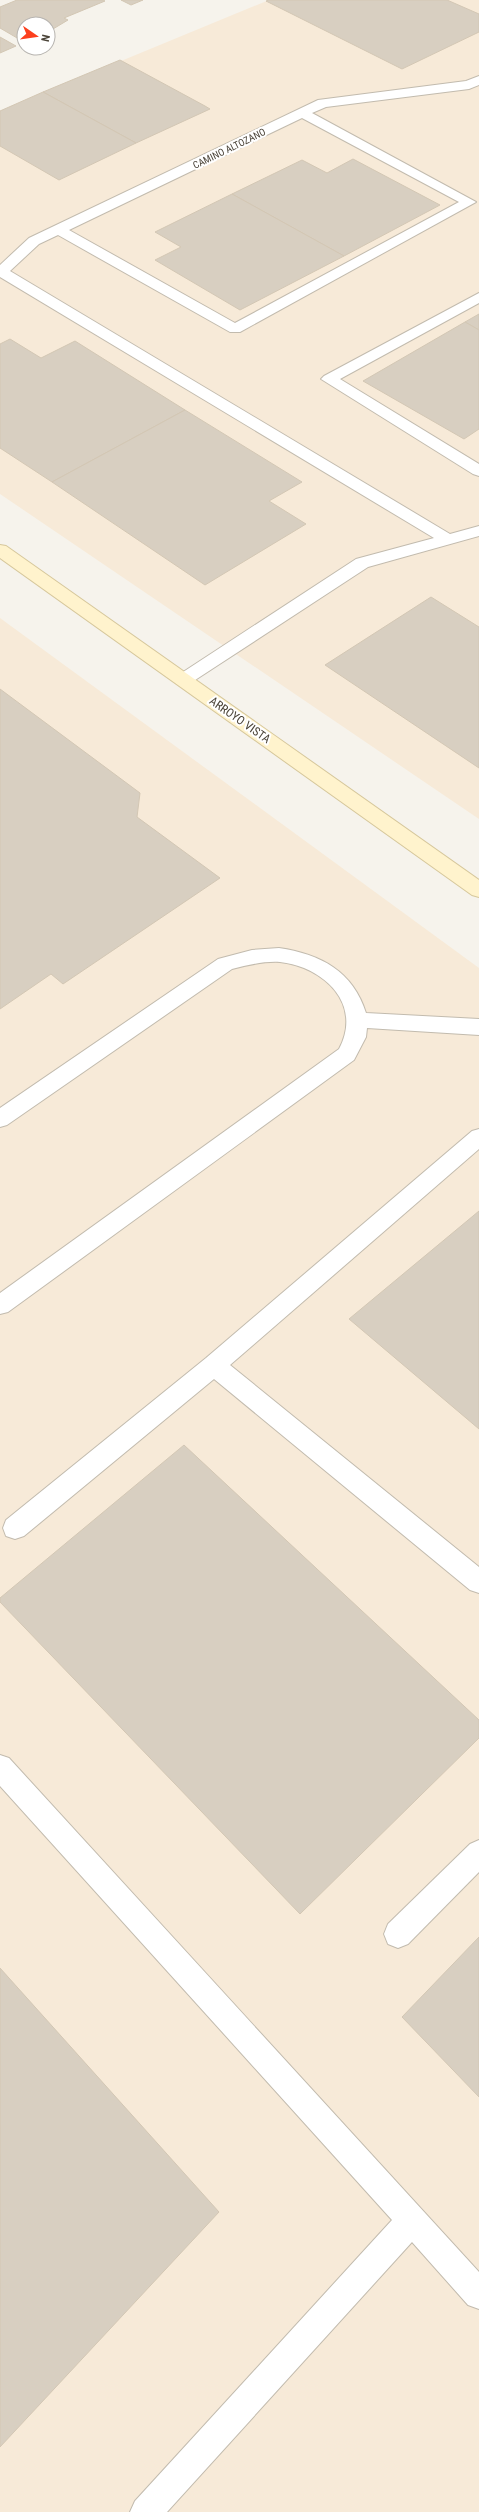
<svg xmlns="http://www.w3.org/2000/svg" width="479" height="2512" viewBox="0 0 479 2512" font-family="'Roboto Condensed',sans-serif">
<style>
.commercial{fill:#f7ead8}
.building{fill:#d8cfc1;stroke:#d3c7b4}
.lines{fill:none;stroke-linecap:round;stroke-linejoin:round}
.service-casing{stroke:#c2bbae;stroke-width:2}
.secondary-casing{stroke:#d6c79b;stroke-width:2}
.service{fill:#fff;fill-rule:evenodd}
.secondary{fill:#fff3cd;fill-rule:evenodd}
.labels{text-anchor:middle;stroke-width:4;stroke-linejoin:round;paint-order:stroke}
.far-street-label{font-size:10px;fill:#4b4439;stroke:#fff}
.street-label{font-size:12px;fill:#4b4439;stroke:#fff}
</style>
<rect width="100%" height="100%" fill="#f6f3ec"/>
<g class="commercial">
<path d="M269,0H479V819L0,494V111Z"/>
<path d="M0,618L479,968V2512H0Z"/>
</g>
<g class="building">
<path d="M17,0H103L105,1L64,18L68,20L48,32V24H24V42L0,28V7Z"/>
<path d="M121,0H143L131,5Z"/>
<path d="M269,0H447L479,14V32L402,69L266,1Z"/>
<path d="M0,37L16,46L0,53Z"/>
<path d="M120,60L205,106L210,109L136,143L43,92Z"/>
<path d="M43,92L136,143L59,180L0,146V111Z"/>
<path d="M353,159L440,205L344,256L232,194L302,160L327,173Z"/>
<path d="M232,194L344,256L240,310L155,260L181,247L155,232Z"/>
<path d="M479,314V330L465,322Z"/>
<path d="M465,322L479,330V429L464,439L363,381Z"/>
<path d="M10,339L41,358L75,341L185,410L52,482L0,448V344Z"/>
<path d="M185,410L302,482L269,501L306,524L205,585L52,482Z"/>
<path d="M431,597L479,627V768L325,665Z"/>
<path d="M0,689L140,793L137,817L220,878L63,984L51,974L0,1009Z"/>
<path d="M479,1211V1429L349,1319Z"/>
<path d="M184,1445L479,1720V1738L300,1914L0,1602V1598Z"/>
<path d="M479,1937V2097L402,2017Z"/>
<path d="M0,1968L219,2212L0,2447Z"/>
</g>
<g class="lines">
<defs>
<g id="service">
<path d="M479,76V85L469,89L326,107L312,113L476,202L240,332H230L58,235L39,244L10,271L450,534L479,526V536L368,567L189,684H177L174,680L177,676L356,559L434,538L0,277V265L29,238L318,100L466,81ZM302,118L459,202L235,323L69,230Z"/>
<path d="M479,293V303L340,379L479,464V476L473,474L321,379L324,376Z"/>
<path d="M279,948C320,954 353,971 366,1013L479,1019V1035L367,1028L366,1037L354,1060L8,1312L0,1314V1293L339,1049C363,1004 324,967 280,962C264,961 247,965 232,969L7,1125L0,1127V1108L218,959L252,950Z"/>
<path d="M479,1129V1149L230,1365L479,1567V1593L470,1590L214,1379L24,1536L15,1539L6,1536L3,1528L6,1520L206,1358L472,1131Z"/>
<path d="M0,1755L9,1758L479,2272V2309L468,2305L412,2242L167,2512H130L135,2501L392,2220L0,1786Z"/>
<path d="M479,1840V1872L408,1944L398,1948L388,1944L384,1934L388,1924L470,1844Z"/>
</g>
<path id="secondary" d="M0,545L6,546L479,880V897L472,895L0,558Z"/>
</defs>
<use href="#service" class="service-casing"/>
<use href="#secondary" class="secondary-casing"/>
<use href="#service" class="service"/>
<use href="#secondary" class="secondary"/>
</g>
<g class="labels">
<g class="far-street-label">
<text transform="translate(229 148) rotate(-26)" y="4">CAMINO ALTOZANO</text>
</g>
<g class="street-label">
<text transform="translate(240 720) rotate(35)" y="4">ARROYO VISTA</text>
</g>
</g>
<g transform="translate(36 36) rotate(103)"><circle r="19" fill="#ffffff" stroke="#b7b4b0"/>
<path d="M0-3L7 15L0 10L-7 15Z" fill="#fc3f1d"/>
<text y="-6" font-size="11" font-weight="bold" text-anchor="middle" fill="#4b4439">N</text>
</g>
</svg>
